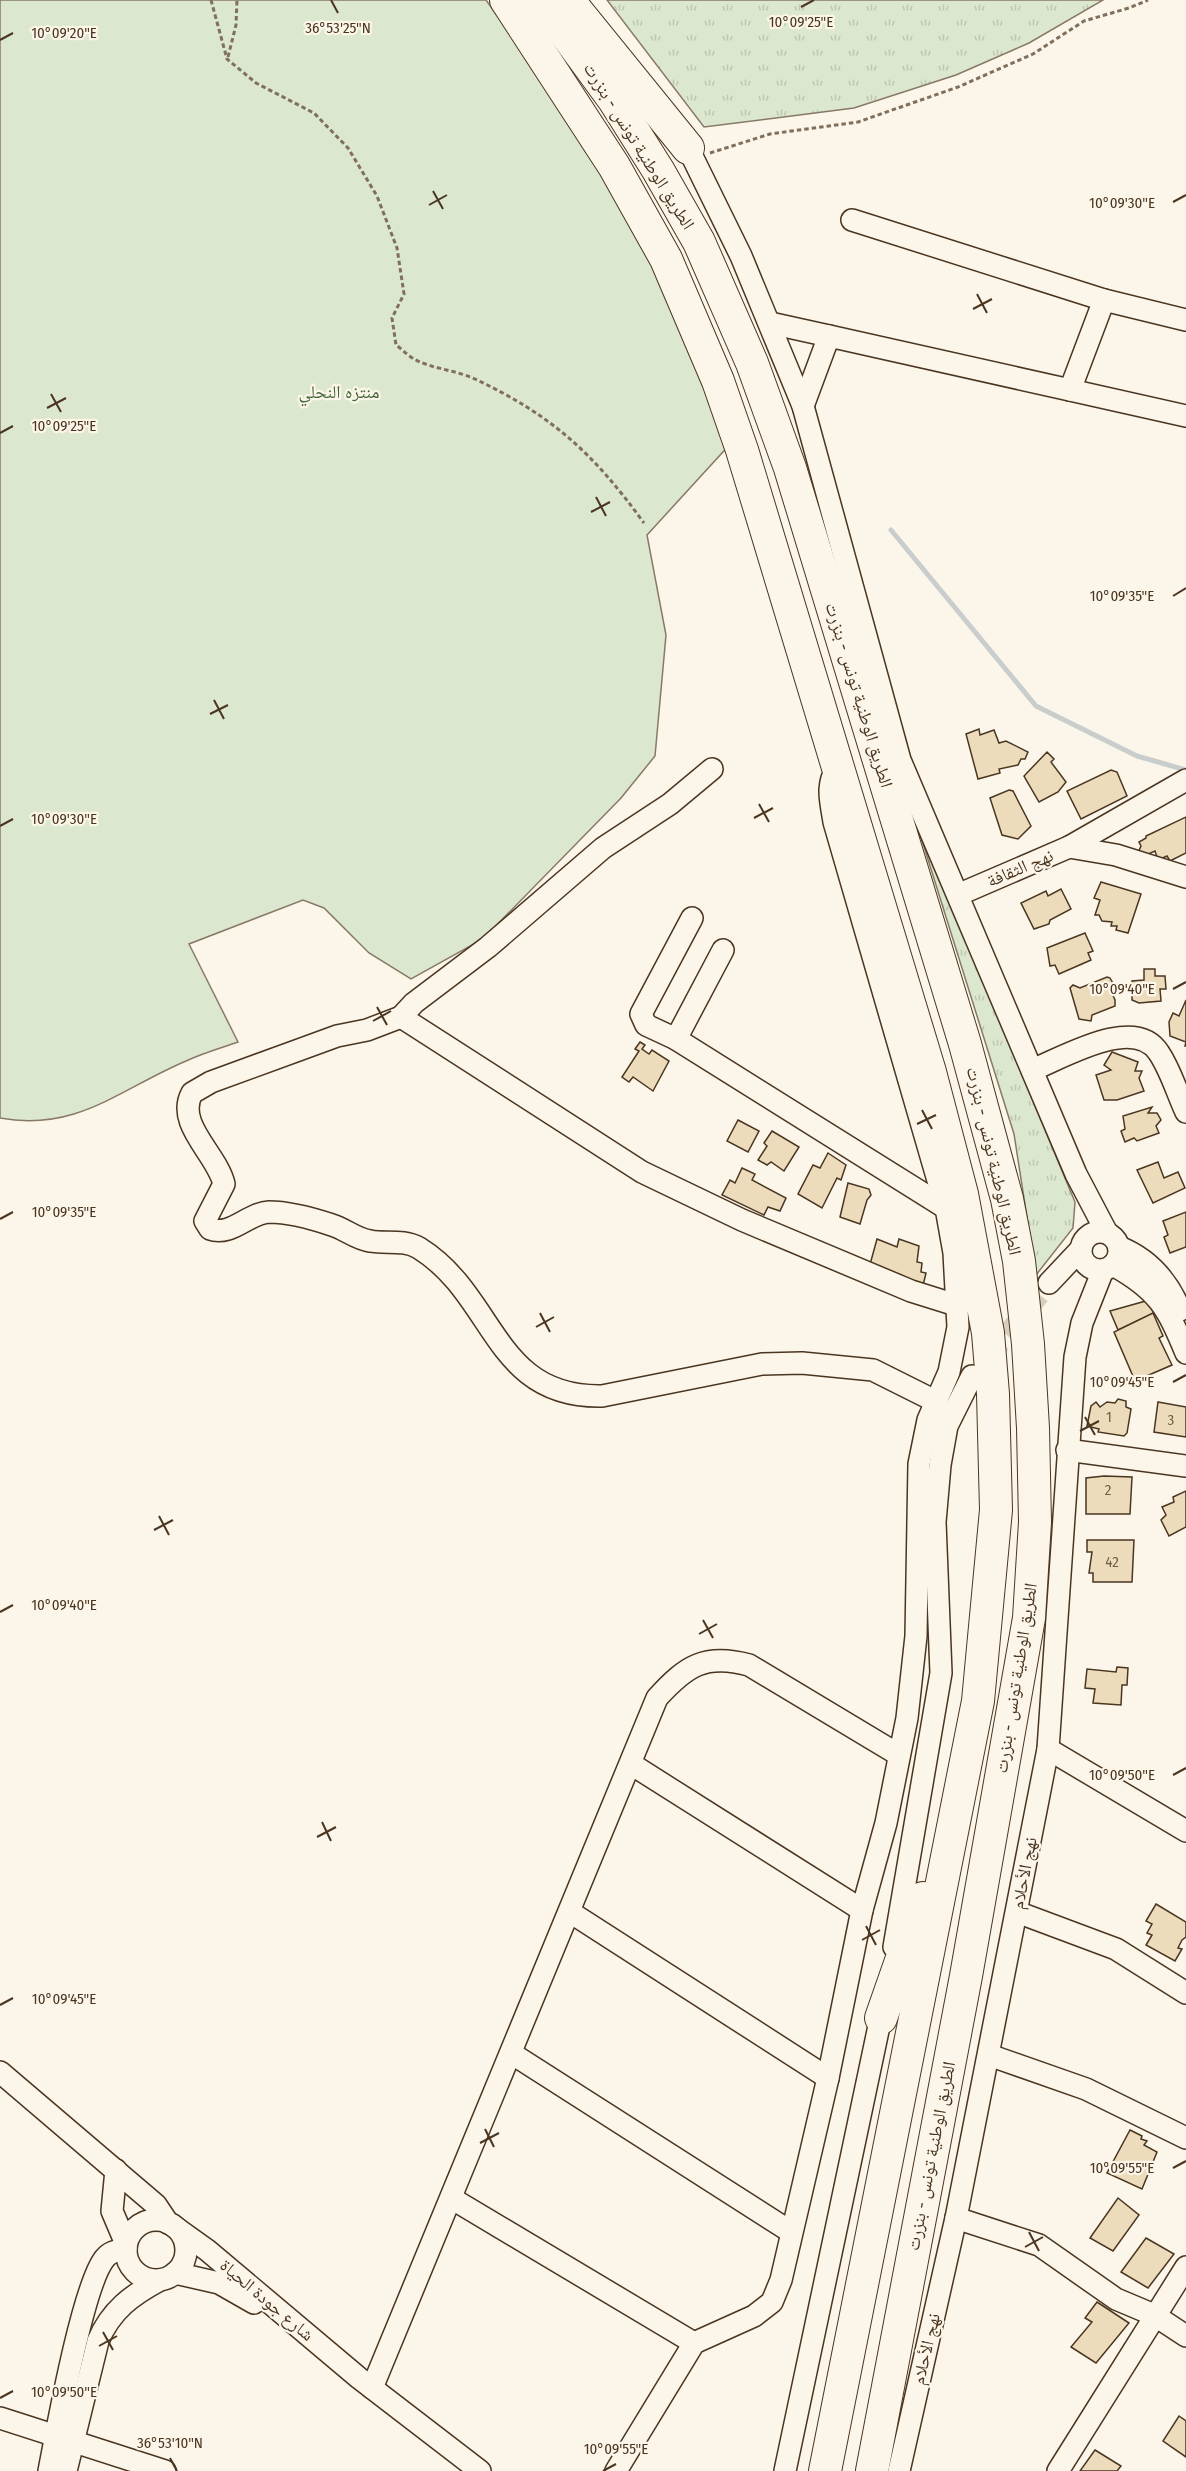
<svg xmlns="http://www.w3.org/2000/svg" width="1186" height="2471" viewBox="0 0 1186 2471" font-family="'Fira Sans Condensed','Noto Naskh Arabic',sans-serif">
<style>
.grass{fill:url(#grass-tufts);stroke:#887966;stroke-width:1.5}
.park{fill:#dce7d0;stroke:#887966;stroke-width:1.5}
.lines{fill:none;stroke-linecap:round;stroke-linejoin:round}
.stream{stroke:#c9cecd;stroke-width:5}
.building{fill:#ecdcbc;stroke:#4a3520;stroke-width:1.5}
.minor-tunnel{stroke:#d8cfc1;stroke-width:21;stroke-dasharray:21 10;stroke-linecap:butt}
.minor-casing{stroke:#4a3520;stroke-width:24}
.highway-casing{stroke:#4a3520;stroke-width:34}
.path{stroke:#7f6f5c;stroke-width:3;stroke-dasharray:4.5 3;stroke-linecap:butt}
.minor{stroke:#fbf6e9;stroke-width:21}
.highway{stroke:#fbf6e9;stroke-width:32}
.ticks{fill:none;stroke:#4a3520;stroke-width:2}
.labels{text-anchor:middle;stroke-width:4.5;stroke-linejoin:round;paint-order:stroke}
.number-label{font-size:15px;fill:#725f47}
.street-label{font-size:18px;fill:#4a3520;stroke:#fbf6e9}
.park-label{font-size:18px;fill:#436837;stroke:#fbf6e9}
.ticks-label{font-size:15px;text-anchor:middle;fill:#4a3520;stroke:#fbf6e9;stroke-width:4.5;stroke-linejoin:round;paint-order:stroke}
</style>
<defs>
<pattern id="grass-tufts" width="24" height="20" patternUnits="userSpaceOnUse" patternTransform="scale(1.5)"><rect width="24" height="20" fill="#dce7d0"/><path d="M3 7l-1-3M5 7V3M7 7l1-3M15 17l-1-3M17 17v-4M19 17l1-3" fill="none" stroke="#bec7b2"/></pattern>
</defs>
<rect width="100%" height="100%" fill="#fbf6e9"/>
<g class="grass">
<path d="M607,0H1103L1029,43L956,75L854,108L704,127Z"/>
<path d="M915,818L1075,1202L1073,1228L1036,1275L1014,1134Z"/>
</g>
<path class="park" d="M0,0H486L580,131L658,262L732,442L647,535L666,635L655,756L621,798L483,939L411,979L369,953L324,908L303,900L189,944L238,1042C221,1048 203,1053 186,1061C120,1089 77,1132 0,1118Z"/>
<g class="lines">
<path class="stream" d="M891,530L1036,706L1137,756L1186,770"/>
</g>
<g class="building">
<path d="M979,729L980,735L994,730L999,743L1006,741L1028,752L1025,759H1021L1018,765L999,769L1000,773L978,779L966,734Z"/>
<path d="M1047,752L1054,759L1051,762L1066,782L1058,792L1039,802L1024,776Z"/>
<path d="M1111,770L1117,772L1127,796L1081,819L1067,791Z"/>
<path d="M1009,790L1013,791L1031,826L1018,839L1002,835L990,798Z"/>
<path d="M1186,817V853L1170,861L1167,856L1158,860L1155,851L1148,854L1146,857L1137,855L1141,846L1139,842L1146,838V836Z"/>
<path d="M1101,882L1141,894L1128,933L1116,930L1117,926H1111L1112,922L1102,921L1099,915H1095L1100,900L1094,898Z"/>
<path d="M1061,889L1071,909L1050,920L1049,924L1034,929L1021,903L1046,891L1048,896Z"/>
<path d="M1085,933L1093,951L1088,953L1091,960L1059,974L1055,965L1050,966L1047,948Z"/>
<path d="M1144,969H1155V976H1165L1166,989H1160L1161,1001L1139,1003L1132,1000V981L1144,980Z"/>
<path d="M1107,977L1110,978L1115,987H1112L1111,991L1115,1000V1006L1092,1015L1091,1021L1079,1019L1070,988L1073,985L1080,988Z"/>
<path d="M1186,1000V1046H1185L1186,1042L1170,1036L1169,1022L1173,1013L1179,1016Z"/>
<path d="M640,1042L645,1045L642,1049L649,1054L652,1050L669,1061L653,1091L633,1077L629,1082L622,1077L639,1051L635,1049Z"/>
<path d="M1112,1052L1138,1062L1135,1071H1142L1139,1078L1144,1091L1117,1100H1104L1096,1075L1111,1070L1104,1065Z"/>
<path d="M1152,1107L1148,1113H1157L1161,1120L1156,1126L1159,1133L1137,1141L1134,1138L1125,1142L1121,1131L1125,1129L1123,1116Z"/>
<path d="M738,1120L759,1131L748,1152L727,1141Z"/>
<path d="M772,1131L799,1147L784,1171L771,1162L767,1165L758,1160L767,1146L764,1143Z"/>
<path d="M828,1153L846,1165L841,1180L837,1178L822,1208L798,1194L813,1165L820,1168Z"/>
<path d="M1158,1162L1164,1178L1178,1172L1185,1188L1153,1203L1137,1170Z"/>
<path d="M742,1168L755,1174L752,1180L786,1198L780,1211L768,1207L764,1215L722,1195L730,1180L735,1183Z"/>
<path d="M848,1183L869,1189L871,1195L867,1200L860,1224L840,1217Z"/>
<path d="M1186,1212V1247L1170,1253L1164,1237L1168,1235L1163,1221Z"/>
<path d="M877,1239L897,1247L899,1239L919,1246L917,1262L922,1263L921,1272L926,1273L922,1290L869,1268Z"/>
<path d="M1153,1299L1158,1311L1118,1330L1110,1311Z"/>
<path d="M1153,1313L1163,1336L1159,1338L1172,1365L1135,1381L1114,1332Z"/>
<path d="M1118,1399L1126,1401V1407L1131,1409L1127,1433L1124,1436L1098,1432L1099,1429L1087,1426L1091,1406L1096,1402L1100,1407L1107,1402L1115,1403Z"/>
<path d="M1158,1402L1186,1407V1437L1154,1432Z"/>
<path d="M1104,1476L1132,1477L1130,1514H1086V1478Z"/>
<path d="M1186,1491V1527L1169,1536L1161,1520L1166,1515L1162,1507L1174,1502L1173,1497Z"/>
<path d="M1087,1540H1134L1132,1582H1093V1573H1089L1092,1552H1087Z"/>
<path d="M1117,1667L1128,1668L1127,1685H1122L1121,1705L1093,1703L1095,1689L1085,1688L1087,1669L1116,1672Z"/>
<path d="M1156,1904L1186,1922V1937L1182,1940L1178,1948L1182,1949L1175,1961L1146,1945L1152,1935L1147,1933L1152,1924L1146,1921Z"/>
<path d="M1130,2130L1142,2136L1141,2139L1147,2141L1144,2145L1157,2152L1142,2189L1107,2173Z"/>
<path d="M1118,2198L1139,2215L1113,2251L1090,2238Z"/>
<path d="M1146,2238L1174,2254L1148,2288L1121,2272Z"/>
<path d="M1097,2302L1129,2323L1096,2363L1071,2347L1092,2322L1085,2318Z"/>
<path d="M1179,2416L1186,2421V2457L1163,2441Z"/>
<path d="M1095,2450L1121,2466L1117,2471H1080Z"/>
</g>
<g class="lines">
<path class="minor-tunnel" d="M987,1359L1049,1283"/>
<defs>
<g id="minor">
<path d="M688,148L741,256L803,406L900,760L1076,1174L1107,1233"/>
<path d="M1104,300L1186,320"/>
<path d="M770,323L829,336"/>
<path d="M1070,390L1186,416"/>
<path d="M803,406L829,336L1070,390L1104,300L852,220"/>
<path d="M712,769L670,804L603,848L488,947L414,1003L401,1017L367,1030L337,1036L296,1051L211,1082L192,1093C175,1124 217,1154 224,1184L205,1221L210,1229C231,1237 248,1213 269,1212C288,1212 314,1219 332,1225C345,1229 356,1239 370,1241C386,1244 403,1239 419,1248C496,1296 493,1398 602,1396L762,1364L802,1363L873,1370L937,1402"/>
<path d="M1069,847L1186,780"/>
<path d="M960,894L1069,847L1116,855L1186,877"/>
<path d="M692,918L641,1014L646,1025L676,1039L946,1208"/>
<path d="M401,1017L642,1172L742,1220L911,1291L959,1306"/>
<path d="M676,1039L723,950"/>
<path d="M1032,1070C1063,1058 1135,1014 1159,1053C1171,1071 1177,1093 1186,1112"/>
<circle cx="1100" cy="1251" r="19"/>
<path d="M1119,1247C1149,1259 1168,1281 1180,1310"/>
<path d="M1113,1265C1158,1290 1167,1307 1186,1353"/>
<path d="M1049,1283L1081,1249"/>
<path d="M1067,1450L1186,1466"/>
<path d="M1048,1749L1186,1831"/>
<path d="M631,1764L862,1910"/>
<path d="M570,1912L828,2078"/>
<path d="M1017,1912L1116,1949L1186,1993"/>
<path d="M894,1947L941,1673L935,1522L940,1465L947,1426L972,1376"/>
<path d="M511,2053L791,2232"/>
<path d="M989,2055L1086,2089L1186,2138"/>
<path d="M0,2072L156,2205L168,2223"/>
<path d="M116,2170L112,2211L126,2244"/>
<path d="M451,2198L694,2343"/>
<path d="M956,2218L1039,2245L1116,2299L1154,2315L1186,2336"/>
<circle cx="156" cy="2250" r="30"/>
<path d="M172,2225L207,2250L359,2378L480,2471"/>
<path d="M175,2273L219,2283L254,2303"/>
<path d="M372,2388L657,1698C686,1666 705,1653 749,1665L899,1755"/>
<path d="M0,2418L165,2471"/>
<path d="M49,2471C57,2430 83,2284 105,2258C111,2251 117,2251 126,2249"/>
<path d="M66,2471L98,2341C111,2310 132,2295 160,2280"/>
<path d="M616,2471L694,2343L754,2316L772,2302L781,2280L828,2078L862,1910L886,1823L907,1718L916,1636L919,1464L928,1420L949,1372L958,1327L954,1253L946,1208L834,822C831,801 825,785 838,767"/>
<path d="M785,2471L883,2007"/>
<path d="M899,2471L956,2218L1048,1749L1075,1357L1082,1323L1103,1270"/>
<path d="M1058,2471L1186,2267"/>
</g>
<g id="highway">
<path d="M506,0L614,166L666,259L718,381L742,450L930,1072L962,1194L988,1333L993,1394L996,1510L978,1701L825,2471"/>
<path d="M541,0L614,100L658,170L699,242L752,363L790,468L965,1044L1007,1199L1019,1261L1028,1344L1033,1428L1035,1522L1029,1618L966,1976L872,2471"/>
<path d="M568,0L688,148"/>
<path d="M881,2018L923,1898"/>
</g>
</defs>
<use href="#minor" class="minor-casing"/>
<use href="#highway" class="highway-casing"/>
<g class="path">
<path d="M211,0L227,59L256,83L314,113L348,148L377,196L397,248L404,294L392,318L396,345C402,349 407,355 414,359C432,369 456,370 475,379C553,416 593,453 644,523"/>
<path d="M228,57L236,25L237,0"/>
<path d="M710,153L770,134L858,122L958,87L1033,54L1084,21L1129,8L1148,0"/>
</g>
<use href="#minor" class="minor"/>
<use href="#highway" class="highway"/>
</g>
<path class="ticks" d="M331,0L338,13M801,7L814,0M0,40L13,33M433,191L443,209M1173,202L1186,195M429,205L447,195M977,294L987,313M973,309L992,299M51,394L61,412M47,408L66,398M0,433L13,426M596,497L606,516M591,512L610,502M1173,596L1186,588M214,700L224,719M210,714L228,705M759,804L769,822M754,818L773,808M0,826L13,819M1173,989L1186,982M377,1007L387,1025M373,1021L391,1011M922,1110L932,1129M917,1124L936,1115M0,1219L13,1212M540,1313L550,1332M536,1327L554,1317M1173,1382L1186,1375M1085,1417L1095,1435M1080,1431L1099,1421M159,1516L169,1535M154,1530L173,1520M0,1612L13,1605M703,1620L713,1638M699,1634L717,1624M1173,1775L1186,1768M322,1822L331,1841M317,1837L336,1827M866,1926L876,1945M862,1940L880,1930M0,2005L13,1998M485,2129L494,2147M480,2143L499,2133M1173,2168L1186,2161M1029,2232L1039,2251M1025,2247L1043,2237M103,2332L113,2350M99,2346L117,2336M0,2398L13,2391M170,2458L177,2471M603,2471L616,2464"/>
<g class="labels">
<g class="number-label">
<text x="1109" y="1422">1</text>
<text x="1171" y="1425">3</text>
<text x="1108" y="1495">2</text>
<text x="1112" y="1567">42</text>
</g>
<g class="street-label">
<text transform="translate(639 146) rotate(58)" y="6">الطريق الوطنية تونس - بنزرت</text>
<text transform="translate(859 695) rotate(73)" y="6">الطريق الوطنية تونس - بنزرت</text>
<text transform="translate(1020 868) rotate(-23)" y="6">نهج الثقافة</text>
<text transform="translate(994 1161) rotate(77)" y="6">الطريق الوطنية تونس - بنزرت</text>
<text transform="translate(1016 1678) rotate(-81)" y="6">الطريق الوطنية تونس - بنزرت</text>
<text transform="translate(1024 1873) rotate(-79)" y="6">نهج الأحلام</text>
<text transform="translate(931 2156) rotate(-79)" y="6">الطريق الوطنية تونس - بنزرت</text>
<text transform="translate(267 2300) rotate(40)" y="6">شارع جودة الحياة</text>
<text transform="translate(926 2349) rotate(-77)" y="6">نهج الأحلام</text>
</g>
<g class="park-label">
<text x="339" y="398">منتزه النحلي</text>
</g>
</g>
<g class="ticks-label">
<text x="801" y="27">10°09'25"E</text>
<text x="338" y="33">36°53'25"N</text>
<text x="64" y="38">10°09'20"E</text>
<text x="1122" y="208">10°09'30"E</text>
<text x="64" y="431">10°09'25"E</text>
<text x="1122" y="601">10°09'35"E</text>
<text x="64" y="824">10°09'30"E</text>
<text x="1122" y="994">10°09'40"E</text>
<text x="64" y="1217">10°09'35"E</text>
<text x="1122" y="1387">10°09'45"E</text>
<text x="64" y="1610">10°09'40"E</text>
<text x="1122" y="1780">10°09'50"E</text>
<text x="64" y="2004">10°09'45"E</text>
<text x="1122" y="2173">10°09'55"E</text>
<text x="64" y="2397">10°09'50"E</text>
<text x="170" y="2448">36°53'10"N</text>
<text x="616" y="2454">10°09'55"E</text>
</g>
</svg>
